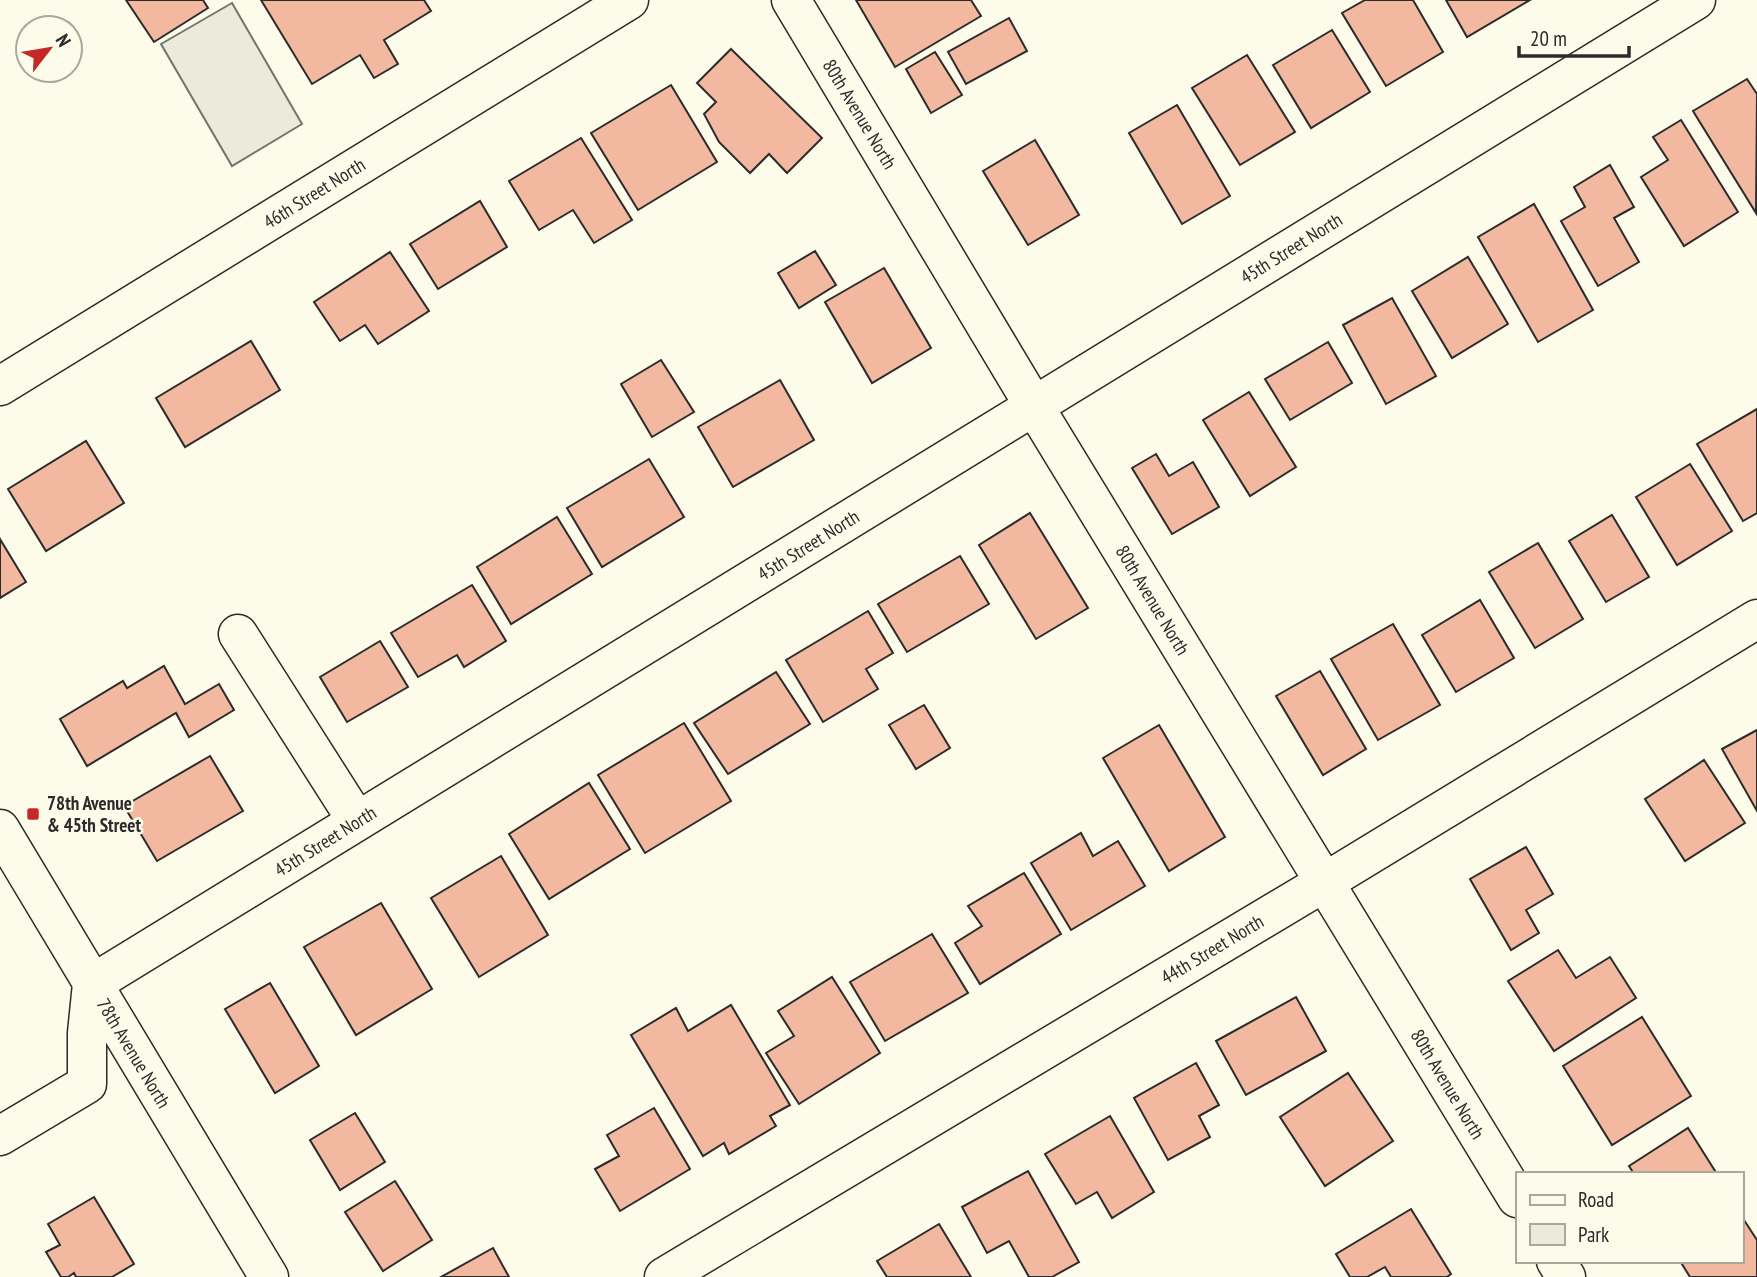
<svg xmlns="http://www.w3.org/2000/svg" width="1757" height="1277" viewBox="0 0 1757 1277" font-family="'PT Sans Narrow',sans-serif">
<style>
.green{fill:#ecebdb;stroke:#74746e;stroke-width:2}
.building{fill:#f2b8a0;stroke:#2b2b2b;stroke-width:2}
.lines{fill:none;stroke-linecap:round;stroke-linejoin:round}
.minor-casing{stroke:#2b2b2b;stroke-width:41}
.minor{stroke:#fdfbea;stroke-width:38}
.poi-dot{fill:#c62828;stroke:#fdfbea;stroke-width:2.5}
.labels{text-anchor:middle;stroke-width:5;stroke-linejoin:round;paint-order:stroke}
.street-label{font-size:19px;fill:#2b2b2b;stroke:#fdfbea}
.poi-label{font-size:19px;font-weight:bold;fill:#2b2b2b;stroke:#fdfbea;text-anchor:start}
</style>
<rect width="100%" height="100%" fill="#fdfbea"/>
<path class="green" d="M232,3L302,124L232,166L161,44Z"/>
<g class="building">
<path d="M126,0H203L208,8L154,42Z"/>
<path d="M261,0H424L431,11L384,40L398,64L374,78L360,55L312,84Z"/>
<path d="M856,0H971L981,16L895,67Z"/>
<path d="M1365,0H1413L1443,52L1386,86L1342,13Z"/>
<path d="M1446,0H1530L1467,37Z"/>
<path d="M1009,18L1027,51L966,84L948,52Z"/>
<path d="M1332,30L1370,92L1311,128L1273,65Z"/>
<path d="M731,49L822,138L787,173L769,154L750,173L719,142L704,114L716,102L697,83Z"/>
<path d="M935,52L962,95L931,113L906,69Z"/>
<path d="M1247,55L1295,132L1240,165L1192,88Z"/>
<path d="M1747,79L1757,94L1756,213L1693,111Z"/>
<path d="M671,85L717,162L638,210L591,133Z"/>
<path d="M1177,105L1230,196L1182,224L1129,133Z"/>
<path d="M1681,120L1738,212L1684,246L1641,177L1668,160L1653,137Z"/>
<path d="M581,138L632,220L594,243L573,210L539,230L509,181Z"/>
<path d="M1035,140L1079,215L1028,245L983,171Z"/>
<path d="M1610,165L1634,207L1614,218L1639,262L1598,286L1561,221L1585,207L1574,187Z"/>
<path d="M480,201L507,247L438,289L410,244Z"/>
<path d="M1534,204L1593,310L1538,342L1478,237Z"/>
<path d="M815,251L836,285L799,308L778,273Z"/>
<path d="M390,252L429,311L378,344L365,325L340,341L314,302Z"/>
<path d="M1468,257L1508,324L1452,358L1412,291Z"/>
<path d="M884,268L931,348L872,383L825,302Z"/>
<path d="M1392,298L1436,376L1386,404L1343,325Z"/>
<path d="M251,341L280,390L185,447L156,398Z"/>
<path d="M1328,342L1352,383L1290,420L1265,379Z"/>
<path d="M661,360L694,412L652,437L621,384Z"/>
<path d="M780,380L814,440L733,487L698,427Z"/>
<path d="M1249,392L1296,467L1250,496L1203,420Z"/>
<path d="M1757,409V513L1743,521L1697,444Z"/>
<path d="M86,441L124,503L46,551L8,489Z"/>
<path d="M1156,454L1169,476L1193,462L1219,507L1172,534L1132,468Z"/>
<path d="M649,459L684,517L602,567L567,508Z"/>
<path d="M1690,464L1732,531L1677,565L1636,497Z"/>
<path d="M1030,513L1088,608L1036,639L979,545Z"/>
<path d="M1612,515L1649,577L1606,602L1569,541Z"/>
<path d="M557,517L592,574L511,624L477,567Z"/>
<path d="M0,539L26,582L0,598Z"/>
<path d="M1538,543L1583,619L1535,648L1489,572Z"/>
<path d="M960,556L989,604L907,652L878,604Z"/>
<path d="M472,585L506,641L464,667L457,655L418,677L391,633Z"/>
<path d="M1480,600L1514,658L1456,692L1422,635Z"/>
<path d="M868,611L893,653L866,669L878,689L823,722L786,660Z"/>
<path d="M1393,624L1440,705L1378,740L1331,659Z"/>
<path d="M380,641L408,687L347,722L320,677Z"/>
<path d="M164,666L185,704L219,684L234,710L189,737L176,713L87,766L60,719L123,681L127,688Z"/>
<path d="M1320,671L1366,749L1323,775L1276,696Z"/>
<path d="M776,672L810,724L728,774L694,723Z"/>
<path d="M924,705L950,748L916,769L889,725Z"/>
<path d="M684,723L731,801L645,853L598,775Z"/>
<path d="M1159,725L1225,837L1169,871L1103,758Z"/>
<path d="M1757,730V811L1722,749Z"/>
<path d="M210,756L243,811L157,861L124,806Z"/>
<path d="M1704,760L1745,823L1685,861L1645,799Z"/>
<path d="M589,783L630,849L549,899L509,834Z"/>
<path d="M1081,833L1093,856L1118,841L1145,886L1071,930L1031,863Z"/>
<path d="M1526,847L1553,894L1526,910L1539,933L1511,950L1470,879Z"/>
<path d="M501,856L548,935L479,977L431,898Z"/>
<path d="M1024,873L1061,934L980,984L955,943L982,926L968,906Z"/>
<path d="M381,903L432,989L356,1035L304,947Z"/>
<path d="M932,934L968,993L885,1041L850,982Z"/>
<path d="M1558,950L1576,978L1610,957L1636,998L1554,1051L1508,981Z"/>
<path d="M832,977L880,1053L799,1104L766,1053L794,1036L778,1011Z"/>
<path d="M270,983L319,1066L275,1093L225,1009Z"/>
<path d="M1296,997L1326,1051L1246,1095L1216,1041Z"/>
<path d="M731,1005L790,1105L770,1116L776,1126L729,1154L724,1143L703,1156L631,1035L676,1008L688,1031Z"/>
<path d="M1642,1017L1691,1096L1612,1145L1563,1066Z"/>
<path d="M1196,1063L1219,1105L1199,1116L1210,1137L1168,1160L1134,1098Z"/>
<path d="M1348,1073L1393,1141L1325,1186L1280,1117Z"/>
<path d="M654,1108L690,1169L620,1211L595,1169L619,1156L607,1135Z"/>
<path d="M355,1113L385,1162L340,1190L310,1140Z"/>
<path d="M1110,1116L1154,1192L1112,1218L1097,1192L1076,1204L1045,1154Z"/>
<path d="M1688,1128L1717,1174H1634L1629,1166Z"/>
<path d="M1028,1171L1079,1262L1052,1277H1029L1009,1241L987,1253L962,1207Z"/>
<path d="M395,1181L432,1240L383,1271L345,1212Z"/>
<path d="M94,1197L134,1264L112,1277H76L74,1273L68,1277H61L46,1252L60,1245L48,1224Z"/>
<path d="M1411,1209L1451,1274L1447,1277H1391L1385,1267L1367,1277H1350L1336,1254Z"/>
<path d="M1744,1220L1757,1240V1277H1690L1680,1261H1741V1222Z"/>
<path d="M939,1224L971,1277H887L877,1261Z"/>
<path d="M493,1248L509,1277H441Z"/>
</g>
<g class="lines">
<defs>
<g id="minor">
<path d="M791,0L1034,406L1517,1198"/>
<path d="M0,386L629,0"/>
<path d="M238,634L357,821"/>
<path d="M0,829L269,1277"/>
<path d="M0,1136L87,1084V1033L92,984L1696,0"/>
<path d="M1556,1261L1566,1277"/>
<path d="M664,1277L1325,882L1757,619"/>
</g>
</defs>
<use href="#minor" class="minor-casing"/>
<use href="#minor" class="minor"/>
</g>
<rect class="poi-dot" x="26" y="807" width="14" height="14" rx="3.5"/>
<g class="labels">
<g class="street-label">
<text transform="translate(860 114) rotate(59)" y="7">80th Avenue North</text>
<text transform="translate(314 193) rotate(-32)" y="7">46th Street North</text>
<text transform="translate(1291 248) rotate(-32)" y="7">45th Street North</text>
<text transform="translate(808 545) rotate(-32)" y="7">45th Street North</text>
<text transform="translate(1153 600) rotate(59)" y="7">80th Avenue North</text>
<text transform="translate(325 841) rotate(-32)" y="7">45th Street North</text>
<text transform="translate(1212 949) rotate(-31)" y="7">44th Street North</text>
<text transform="translate(134 1053) rotate(59)" y="7">78th Avenue North</text>
<text transform="translate(1448 1084) rotate(59)" y="7">80th Avenue North</text>
</g>
<g class="poi-label">
<text x="47" y="810">78th Avenue<tspan x="47" dy="22">&amp; 45th Street</tspan></text>
</g>
</g>
<rect x="1516" y="1172" width="228" height="91" fill="#fdfbea" stroke="#a9a89e" stroke-width="2"/>
<rect x="1530" y="1195" width="35" height="10" fill="#fdfbea" stroke="#a9a89e" stroke-width="2"/>
<text x="1578" y="1207" font-size="21" fill="#2b2b2b">Road</text>
<rect x="1530" y="1224" width="35" height="21" fill="#ecebdb" stroke="#a9a89e" stroke-width="2"/>
<text x="1578" y="1242" font-size="21" fill="#2b2b2b">Park</text>
<g transform="translate(49 49) rotate(59)"><circle r="33" fill="#fdfbea" stroke="#a9a89e" stroke-width="2"/>
<path d="M0-5L12 26L0 18L-12 26Z" fill="#c62828"/>
<text y="-10" font-size="19" font-weight="bold" text-anchor="middle" fill="#2b2b2b">N</text>
</g>
<path d="M1519 46v10h110v-10" fill="none" stroke="#2b2b2b" stroke-width="3.5"/>
<text x="1530" y="46" font-size="21" fill="#2b2b2b" stroke="#fdfbea" stroke-width="5" paint-order="stroke">20 m</text>
</svg>
